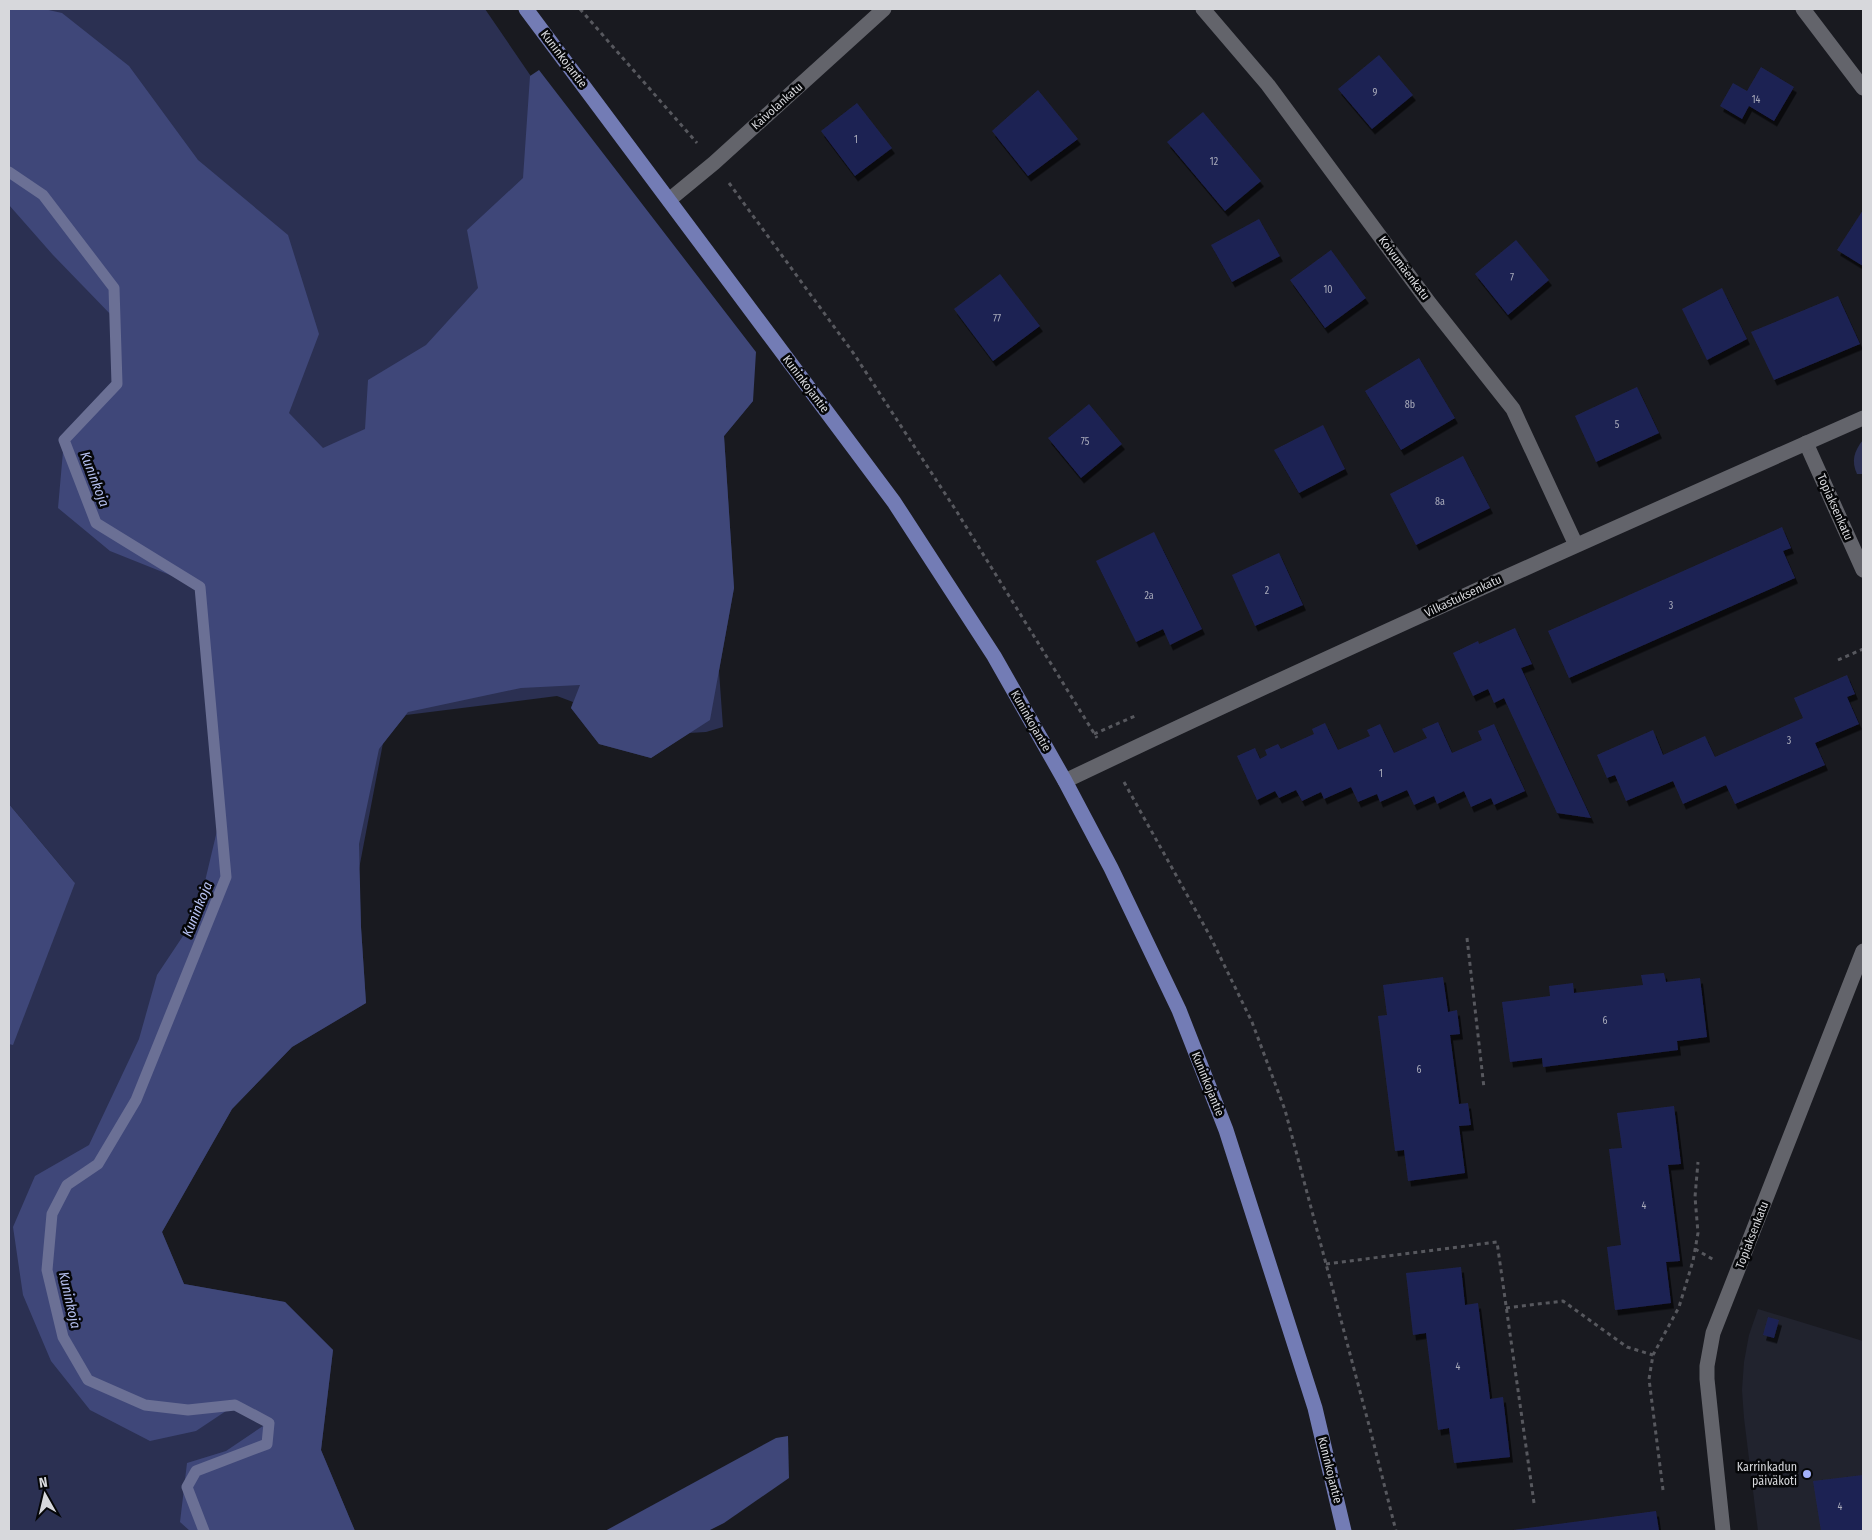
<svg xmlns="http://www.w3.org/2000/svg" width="1872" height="1540" viewBox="0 0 1872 1540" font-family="'Fira Sans Condensed',sans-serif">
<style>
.built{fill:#21232e}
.green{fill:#2b3052}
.forest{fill:#3f4779}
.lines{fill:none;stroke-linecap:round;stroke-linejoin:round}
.stream{stroke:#6b7095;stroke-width:11}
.building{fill:#1f2352;filter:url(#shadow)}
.path{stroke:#57585e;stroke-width:3;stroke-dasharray:4 4;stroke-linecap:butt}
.minor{stroke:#63646b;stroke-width:15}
.major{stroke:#737cb5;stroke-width:15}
.poi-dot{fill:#a4b2fc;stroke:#050608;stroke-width:2}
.labels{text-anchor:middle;stroke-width:5;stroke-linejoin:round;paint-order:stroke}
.number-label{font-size:10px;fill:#a9abba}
.street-label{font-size:12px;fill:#d7d8dc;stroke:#050608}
.poi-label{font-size:12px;fill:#d7d8dc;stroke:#050608;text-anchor:end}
.water-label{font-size:14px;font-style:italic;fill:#b6c1f1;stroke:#050608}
</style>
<defs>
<filter id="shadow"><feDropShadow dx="3" dy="5.5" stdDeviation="0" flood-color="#0009"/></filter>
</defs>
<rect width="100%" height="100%" fill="#191a20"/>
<path class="built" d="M1758,1309L1863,1341V1531H1758L1744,1418L1742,1390L1744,1362L1749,1335Z"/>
<g class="green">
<path d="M9,9H485L753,401L724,436L734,588L719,671L723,727L706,732L689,733L651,758L599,744L571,708L573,702L557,696L406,715L383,743L359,869L361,927L366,1003L292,1047L232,1109L162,1232L184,1284L285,1302L333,1350L321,1450L355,1531H9V849L75,883L9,804Z"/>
<path d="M1863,440V474H1857C1851,461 1854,451 1863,440Z"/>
</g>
<g class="forest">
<path d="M9,9H44L62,13L129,66L198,160L288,235L319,334L289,413L323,448L365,429L368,380L426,345L478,288L467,230L523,178L530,76L539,70L756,352L753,401L724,436L734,588L710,720L651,758L599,744L571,708L580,685L521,688L408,712L379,749L359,844L361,927L366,1003L292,1047L232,1109L162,1232L184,1284L285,1302L333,1350L321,1450L355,1531H190L180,1522L187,1463L226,1451L269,1422L235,1405L196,1431L150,1441L90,1410L51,1361L23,1295L13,1227L35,1176L89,1145L139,1039L157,975L197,915L220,818L200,587L110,551L58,508L64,440L117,384L115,319L53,255L9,205Z"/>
<path d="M9,804L75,883L13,1045L9,1044Z"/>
<path d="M788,1436L789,1478L724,1523L708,1531H605L776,1438Z"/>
</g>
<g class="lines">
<path class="stream" d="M9,172L43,195L114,288L117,384L64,440L96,523L200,587L226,877L136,1100L98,1164L67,1185L52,1214L47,1270L63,1337L88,1380L145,1405L188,1410L235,1405L269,1423L267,1444L196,1471L187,1487L204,1531"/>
</g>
<g class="building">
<path d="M1379,55L1413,95L1372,129L1338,89Z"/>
<path d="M1761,67L1794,87L1774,121L1749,106L1742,119L1720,106L1733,83L1747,91Z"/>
<path d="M1038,90L1078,139L1028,176L992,131Z"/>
<path d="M857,103L892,148L855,176L821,131Z"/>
<path d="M1203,112L1261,181L1225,211L1167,142Z"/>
<path d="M1863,210V266L1837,250Z"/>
<path d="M1259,219L1280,256L1232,282L1211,245Z"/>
<path d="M1516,240L1549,280L1508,315L1475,274Z"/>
<path d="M1331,250L1366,298L1325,328L1290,280Z"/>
<path d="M1000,274L1040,326L993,361L954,309Z"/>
<path d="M1722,288L1747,339L1707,360L1682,309Z"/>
<path d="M1838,296L1860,344L1774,380L1751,332Z"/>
<path d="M1419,358L1455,418L1401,450L1365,391Z"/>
<path d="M1637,387L1659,433L1596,462L1575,416Z"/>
<path d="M1089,404L1122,444L1081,478L1048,438Z"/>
<path d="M1323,425L1345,469L1299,493L1274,450Z"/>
<path d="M1463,456L1490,508L1416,545L1390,494Z"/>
<path d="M1782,527L1791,548L1783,551L1795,578L1569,678L1548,631Z"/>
<path d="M1154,532L1202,629L1170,645L1163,629L1136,642L1096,561Z"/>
<path d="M1279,553L1303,605L1255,626L1232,575Z"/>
<path d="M1515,628L1532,664L1521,668L1591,818L1557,813L1504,698L1494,703L1488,689L1473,696L1453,653L1478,641L1479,644Z"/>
<path d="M1847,675L1855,694L1847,697L1859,724L1815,743L1825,765L1735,804L1726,785L1683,804L1673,781L1626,801L1615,775L1607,778L1597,755L1653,730L1663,755L1705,736L1715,757L1803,718L1794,698Z"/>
<path d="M1438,722L1452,753L1482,740L1478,731L1494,724L1525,791L1494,805L1491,798L1471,807L1464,791L1437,804L1434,796L1414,805L1407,790L1380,802L1377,794L1358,802L1351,787L1324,799L1321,792L1302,801L1296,790L1279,798L1275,791L1257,800L1237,756L1255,748L1260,759L1267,755L1265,750L1278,744L1281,749L1314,734L1312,729L1325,723L1338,750L1370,736L1367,730L1380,724L1394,753L1427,738L1422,729Z"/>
<path d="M1664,973L1666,982L1700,978L1707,1037L1677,1041L1678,1050L1543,1067L1542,1058L1510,1062L1502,1002L1550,996L1549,986L1573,983L1574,993L1643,985L1641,975Z"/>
<path d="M1443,977L1448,1012L1457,1010L1460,1034L1450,1035L1459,1104L1468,1103L1471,1125L1459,1126L1465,1173L1408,1181L1404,1150L1395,1151L1378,1016L1387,1015L1383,985Z"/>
<path d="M1674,1106L1681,1164L1668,1165L1680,1261L1666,1262L1671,1303L1615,1310L1607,1247L1621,1245L1609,1149L1622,1148L1617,1113Z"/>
<path d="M1461,1267L1465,1305L1478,1303L1490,1399L1503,1397L1510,1457L1454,1463L1449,1428L1438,1430L1426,1333L1413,1335L1406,1273Z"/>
<path d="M1768,1317L1779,1320L1774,1338L1763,1335Z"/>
<path d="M1863,1475V1531H1821L1813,1481Z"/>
<path d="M1656,1511L1659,1531H1513V1530Z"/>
</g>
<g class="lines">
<g class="path">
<path d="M580,9L697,143"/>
<path d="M729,183L854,354L957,512L1097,738"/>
<path d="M1838,660L1863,649"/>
<path d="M1094,734L1135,716"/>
<path d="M1124,782L1210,936L1252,1022L1285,1110L1370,1429L1396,1531"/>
<path d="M1467,938L1484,1088"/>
<path d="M1695,1249L1714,1260"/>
<path d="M1326,1264L1497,1242L1534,1503"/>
<path d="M1506,1308L1563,1301L1627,1347L1653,1355"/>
<path d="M1663,1490L1649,1379L1653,1355L1679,1307L1693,1261L1698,1233L1695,1197L1698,1162"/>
</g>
<g class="minor">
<path d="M1203,9L1268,85L1430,304L1513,409L1576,545"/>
<path d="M1803,9L1863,88"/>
<path d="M669,200L714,163L884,9"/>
<path d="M1806,443L1863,570"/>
<path d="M1065,781C1329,655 1596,536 1863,418"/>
<path d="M1723,1531L1707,1379V1366L1713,1333L1863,951"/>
</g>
<path class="major" d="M526,9L894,502L994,656L1065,781L1111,868L1179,1010L1226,1130L1315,1408L1344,1531"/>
</g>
<circle class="poi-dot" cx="1807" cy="1474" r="5"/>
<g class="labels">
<g class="number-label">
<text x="1375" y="96">9</text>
<text x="1756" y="103">14</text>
<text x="856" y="143">1</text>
<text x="1214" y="165">12</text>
<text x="1512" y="281">7</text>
<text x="1328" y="293">10</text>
<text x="997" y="322">77</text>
<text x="1410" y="408">8b</text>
<text x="1617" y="428">5</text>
<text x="1085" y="445">75</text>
<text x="1440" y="505">8a</text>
<text x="1267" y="594">2</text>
<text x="1149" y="599">2a</text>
<text x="1671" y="609">3</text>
<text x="1789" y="744">3</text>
<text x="1381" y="777">1</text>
<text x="1605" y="1024">6</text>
<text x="1419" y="1073">6</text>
<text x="1644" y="1209">4</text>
<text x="1458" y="1370">4</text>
<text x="1840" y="1510">4</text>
</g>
<g class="street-label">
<text transform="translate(564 59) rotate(53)" y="4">Kuninkojantie</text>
<text transform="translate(777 106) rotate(-42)" y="4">Kaivolankatu</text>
<text transform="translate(1404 268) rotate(53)" y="4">Koivumäenkatu</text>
<text transform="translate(806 384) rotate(53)" y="4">Kuninkojantie</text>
<text transform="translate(1835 507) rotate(66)" y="4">Topiaksenkatu</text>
<text transform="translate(1463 596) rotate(-25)" y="4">Vilkastuksenkatu</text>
<text transform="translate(1031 721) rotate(60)" y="4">Kuninkojantie</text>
<text transform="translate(1208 1084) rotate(68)" y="4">Kuninkojantie</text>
<text transform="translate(1752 1235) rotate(-69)" y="4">Topiaksenkatu</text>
<text transform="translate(1330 1470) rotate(76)" y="4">Kuninkojantie</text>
</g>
<g class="poi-label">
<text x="1797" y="1471">Karrinkadun<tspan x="1797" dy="14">päiväkoti</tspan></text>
</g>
<g class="water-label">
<text transform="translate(95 479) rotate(69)" y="5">Kuninkoja</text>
<text transform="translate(197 909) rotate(-68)" y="5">Kuninkoja</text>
<text transform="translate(70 1300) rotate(77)" y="5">Kuninkoja</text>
</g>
</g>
<rect width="1872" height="1540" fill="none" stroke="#d7d8dc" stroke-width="20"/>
<g transform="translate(45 1495) rotate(352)" stroke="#050608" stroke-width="4" paint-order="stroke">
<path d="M0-4L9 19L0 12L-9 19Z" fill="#d7d8dc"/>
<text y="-8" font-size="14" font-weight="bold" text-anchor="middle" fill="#d7d8dc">N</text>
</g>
</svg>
